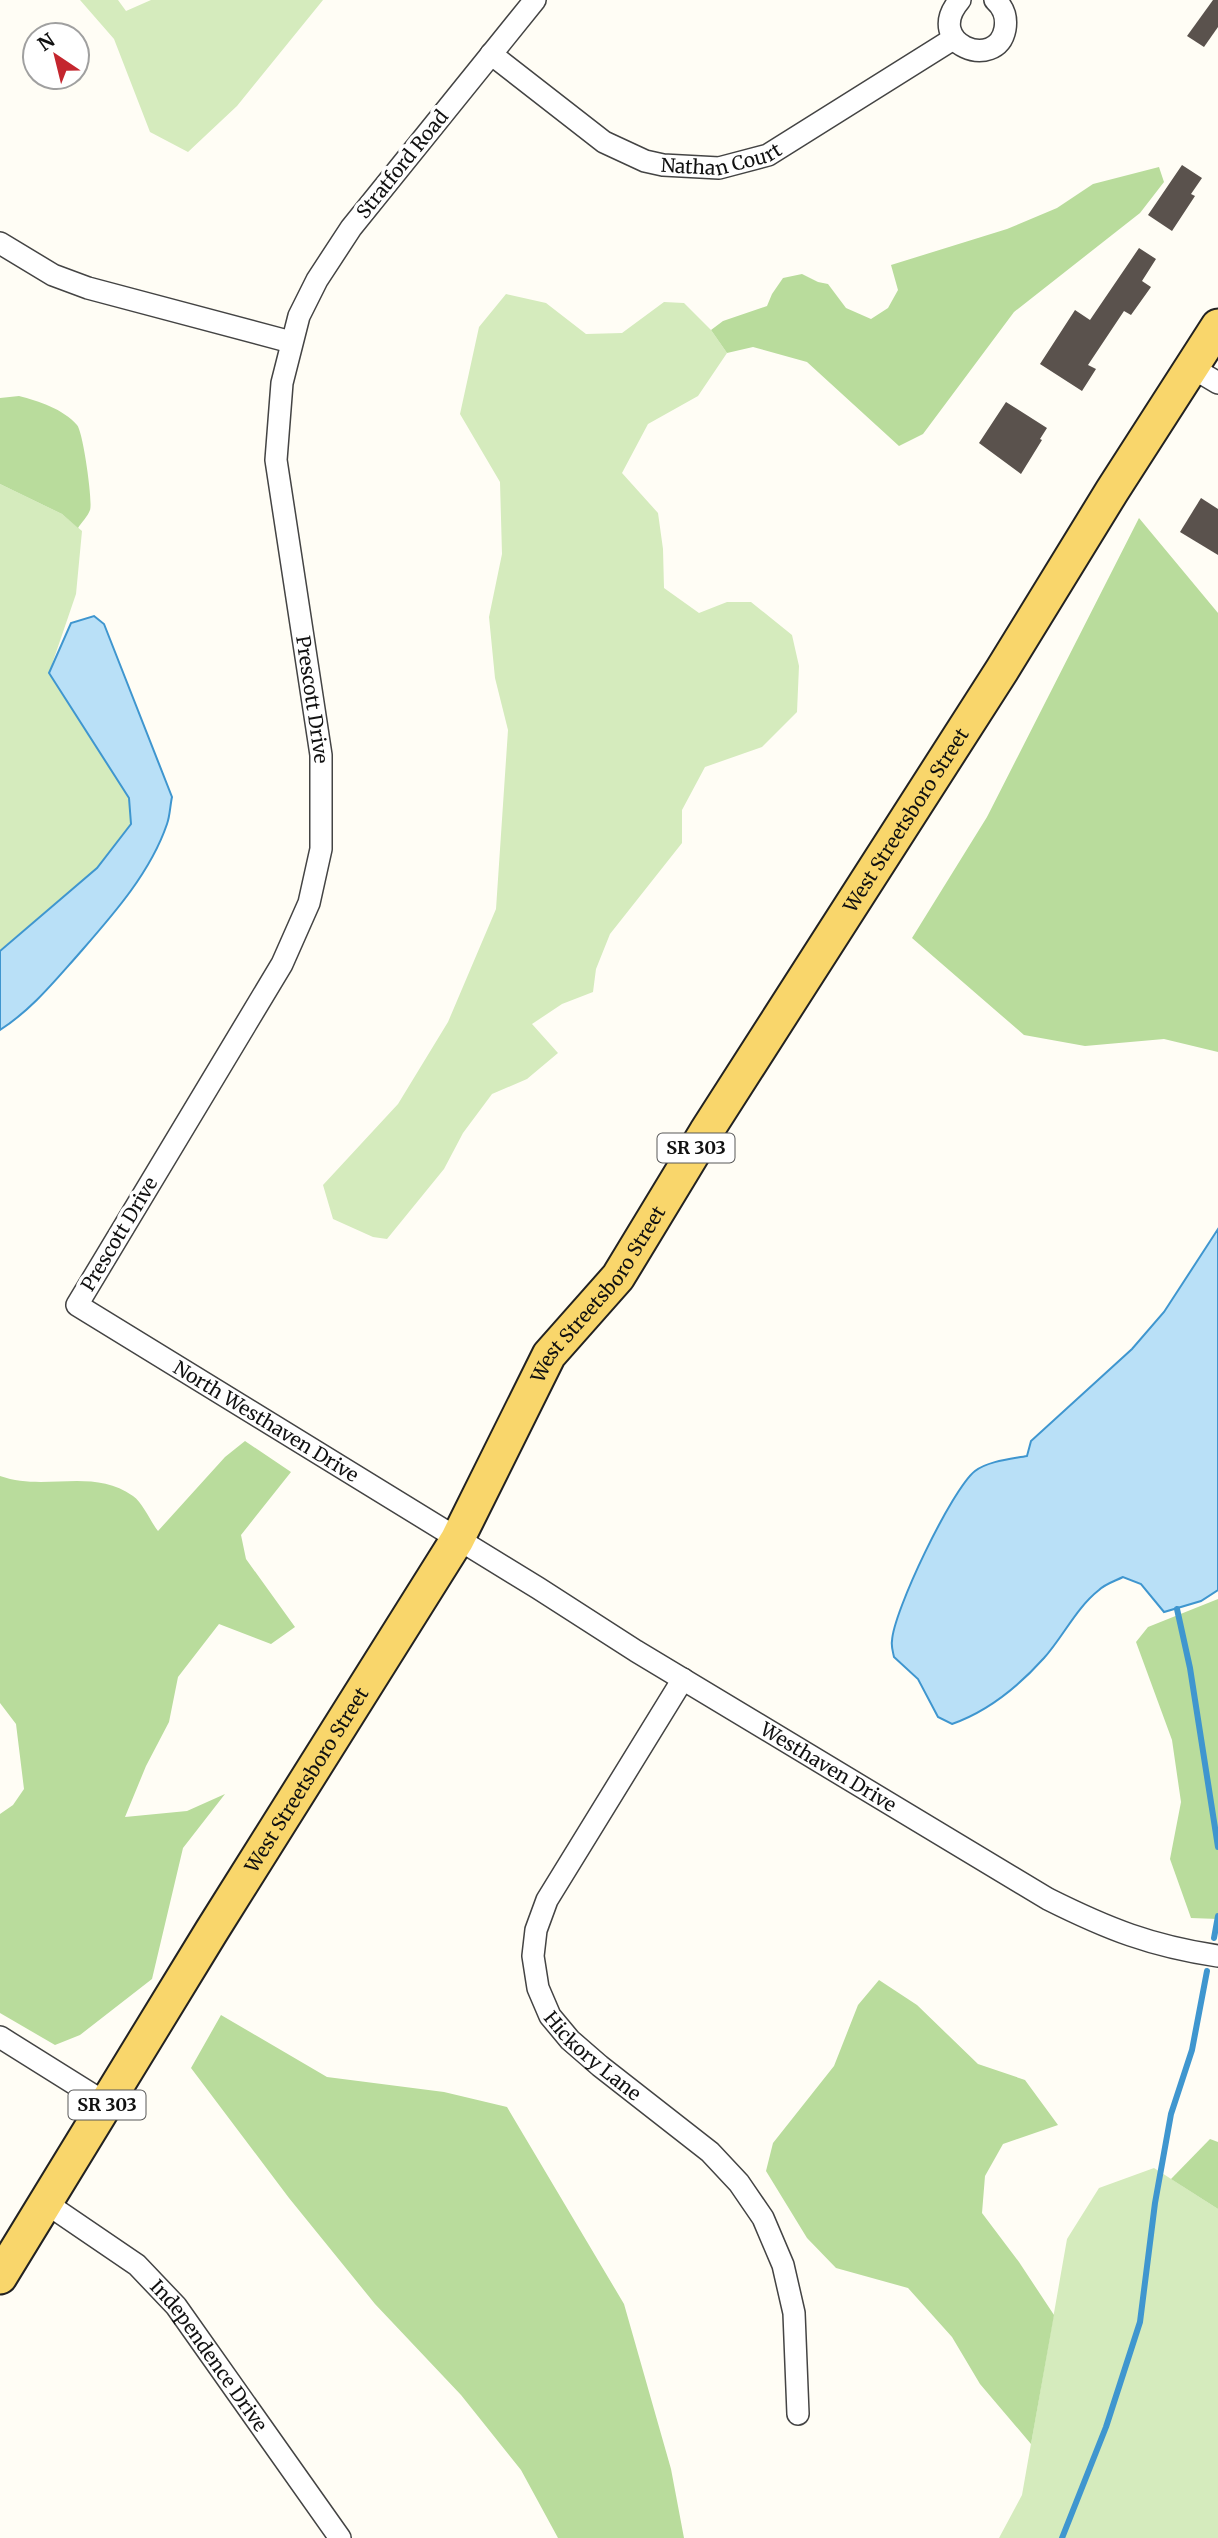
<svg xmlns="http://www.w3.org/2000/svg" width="1218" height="2538" viewBox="0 0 1218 2538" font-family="Merriweather,serif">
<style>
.green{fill:#d5ebbd}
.forest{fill:#b9dc9c}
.water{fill:#b9e0f7;stroke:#3f96cf;stroke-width:2}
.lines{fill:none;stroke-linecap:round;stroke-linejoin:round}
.stream{stroke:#3f96cf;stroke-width:6}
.building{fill:#5a524d}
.minor-casing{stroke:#444;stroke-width:24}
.primary-casing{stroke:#222;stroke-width:37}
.minor{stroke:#fff;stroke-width:21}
.primary{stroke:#f9d66b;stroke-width:33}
.labels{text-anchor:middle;stroke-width:7;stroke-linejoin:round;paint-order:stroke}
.shield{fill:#fff;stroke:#585858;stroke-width:2}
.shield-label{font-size:18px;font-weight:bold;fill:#111}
.street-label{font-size:19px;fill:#111;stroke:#fff}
</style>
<rect width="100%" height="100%" fill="#fffdf5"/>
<g class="green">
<path d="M80,0H118L126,11L151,0H323L237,106L188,152L150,132L114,39Z"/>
<path d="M506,294L546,303L586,334L622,333L664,302L684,303L711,330L727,353L698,396L648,424L622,473L658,513L663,549L664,588L699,613L727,602H751L792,635L799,666L797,712L762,747L705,767L682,810V843L610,934L596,969L593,992L562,1004L532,1024L558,1053L527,1079L492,1094L463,1133L444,1169L387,1239L373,1237L333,1219L323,1185L398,1104L448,1022L496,909L508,730L495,678L489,617L502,554L500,482L460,414L479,327Z"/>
<path d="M0,484L62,514L82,531L76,594L49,673L129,798L131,824L97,868L0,950Z"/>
<path d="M1154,2168L1218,2209V2538H999L1022,2495L1067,2239L1099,2188Z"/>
</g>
<g class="forest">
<path d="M1159,167L1164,182L1140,213L1014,312L923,434L899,446L807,362L753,347L727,353L711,330L723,321L767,306L772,294L783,278L802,274L818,282L828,284L846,308L871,319L888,308L898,290L891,265L1007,229L1057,208L1093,184Z"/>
<path d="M19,396C39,401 63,409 77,425C83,431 93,503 90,510C88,516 81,523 78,528L62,514L0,484V398Z"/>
<path d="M1139,518L1218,613V1052L1164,1039L1085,1046L1024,1035L912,938L987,817Z"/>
<path d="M245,1441L291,1472L241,1535L246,1559L295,1627L271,1644L219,1624L178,1677L169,1722L146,1766L125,1817L187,1811L225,1794L183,1848L152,1979L80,2035L55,2045L0,2013V1814L13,1805L24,1789L16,1724L0,1703V1476C45,1492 92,1467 133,1496C143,1503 150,1521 158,1531L225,1457Z"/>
<path d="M1218,1599V1919L1191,1918L1170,1859L1181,1802L1172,1740L1136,1642L1148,1627Z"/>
<path d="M879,1980L917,2005L978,2064L1025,2080L1058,2125L1003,2144L985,2176L982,2213L1019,2262L1054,2315L1031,2444L980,2384L952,2337L908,2288L836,2268L807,2238L766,2171L773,2143L834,2066L858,2005Z"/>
<path d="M221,2015L327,2077L444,2092L507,2107L624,2304L671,2469L684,2538H558L521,2470L461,2395L375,2304L289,2198L191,2068Z"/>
<path d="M1210,2139L1218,2142V2209L1171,2179Z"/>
</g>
<g class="water">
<path d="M94,616L104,624L172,797C170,806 170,816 167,824C150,874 111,917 77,956C53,983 31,1010 0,1030V951L97,868L131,824L129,798L49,673L71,623Z"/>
<path d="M1218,1229V1590L1201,1601L1164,1612L1141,1584L1123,1577C1115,1581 1105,1584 1099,1590C1076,1608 1063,1637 1044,1658C1018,1687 989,1711 952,1724L938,1717L918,1679L894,1657C893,1652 891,1646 892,1641C893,1612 952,1489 975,1471C988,1461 1011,1459 1027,1456L1031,1441L1132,1349L1164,1312Z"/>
</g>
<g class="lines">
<g class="stream">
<path d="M1177,1609L1190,1668L1218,1847"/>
<path d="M1214,1938L1218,1916"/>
<path d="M1062,2538L1106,2427L1140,2322L1155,2203L1171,2114L1192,2050L1207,1971"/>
</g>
</g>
<g class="building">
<path d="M1213,0H1218V27L1204,47L1187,36Z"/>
<path d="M1182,165L1202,178L1191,194L1195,196L1172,231L1148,215Z"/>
<path d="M1139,248L1156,259L1142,281L1151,287L1131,315L1124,311L1088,365L1096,369L1082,391L1040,364L1075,310L1090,320Z"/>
<path d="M1006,402L1047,428L1040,439L1042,440L1021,474L979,443Z"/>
<path d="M1201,498L1218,509V555L1180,532Z"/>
</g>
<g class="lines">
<defs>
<g id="minor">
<path id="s1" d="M535,0L351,228L317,280L299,316L282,383L276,460L321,755V849L309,903L282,964L77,1305L538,1588L636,1651L1048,1899C1108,1929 1151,1946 1218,1956"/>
<path d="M960,0C922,44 997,72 1005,29C1007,17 1004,8 995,0"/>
<path id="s2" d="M491,54L604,142L645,161L663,165L719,168L768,155L953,39"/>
<path d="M0,243L53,275L88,288L291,342"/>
<path d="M1191,367L1218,383"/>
<path id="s3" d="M683,1679L547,1900L536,1930L533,1956L538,1988L550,2016L570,2040L600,2066L710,2152L739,2183L763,2218L783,2265L794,2313L798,2414"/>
<path d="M0,2037L107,2104"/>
<path id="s4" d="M46,2203L137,2265L176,2306L340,2538"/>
</g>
<g id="primary">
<path id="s5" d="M0,2277L211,1932L457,1540L549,1355L618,1277L706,1132L1002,670L1112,491L1218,326"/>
</g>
</defs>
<use href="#minor" class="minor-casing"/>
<use href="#primary" class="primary-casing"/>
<use href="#minor" class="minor"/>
<use href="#primary" class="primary"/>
</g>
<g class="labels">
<g class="shield">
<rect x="657.5" y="1133.5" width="77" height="29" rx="5"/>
<rect x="68.5" y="2090.5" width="77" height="29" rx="5"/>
</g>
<g class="shield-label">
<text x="696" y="1154">SR 303</text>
<text x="107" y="2111">SR 303</text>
</g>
<g class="street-label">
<text dy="7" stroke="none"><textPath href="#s2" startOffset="266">Nathan Court</textPath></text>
<text transform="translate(402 164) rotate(-51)" y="7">Stratford Road</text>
<text dy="7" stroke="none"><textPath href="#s1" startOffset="784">Prescott Drive</textPath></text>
<text dy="7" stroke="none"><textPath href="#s5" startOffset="1718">West Streetsboro Street</textPath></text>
<text transform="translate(119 1234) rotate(-59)" y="7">Prescott Drive</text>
<text dy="7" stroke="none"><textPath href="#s5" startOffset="1152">West Streetsboro Street</textPath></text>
<text dy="7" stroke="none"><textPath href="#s1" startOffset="1676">North Westhaven Drive</textPath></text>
<text dy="7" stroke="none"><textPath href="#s1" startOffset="2336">Westhaven Drive</textPath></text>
<text dy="7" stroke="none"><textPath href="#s5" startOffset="584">West Streetsboro Street</textPath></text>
<text dy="7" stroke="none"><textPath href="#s3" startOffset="439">Hickory Lane</textPath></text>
<text dy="7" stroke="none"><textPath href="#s4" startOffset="226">Independence Drive</textPath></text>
</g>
</g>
<g transform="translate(56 56) rotate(325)"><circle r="33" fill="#ffffff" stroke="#a0a0a0" stroke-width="2"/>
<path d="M0-5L12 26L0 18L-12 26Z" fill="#c4262e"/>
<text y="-10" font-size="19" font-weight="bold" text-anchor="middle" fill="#111111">N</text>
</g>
</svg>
